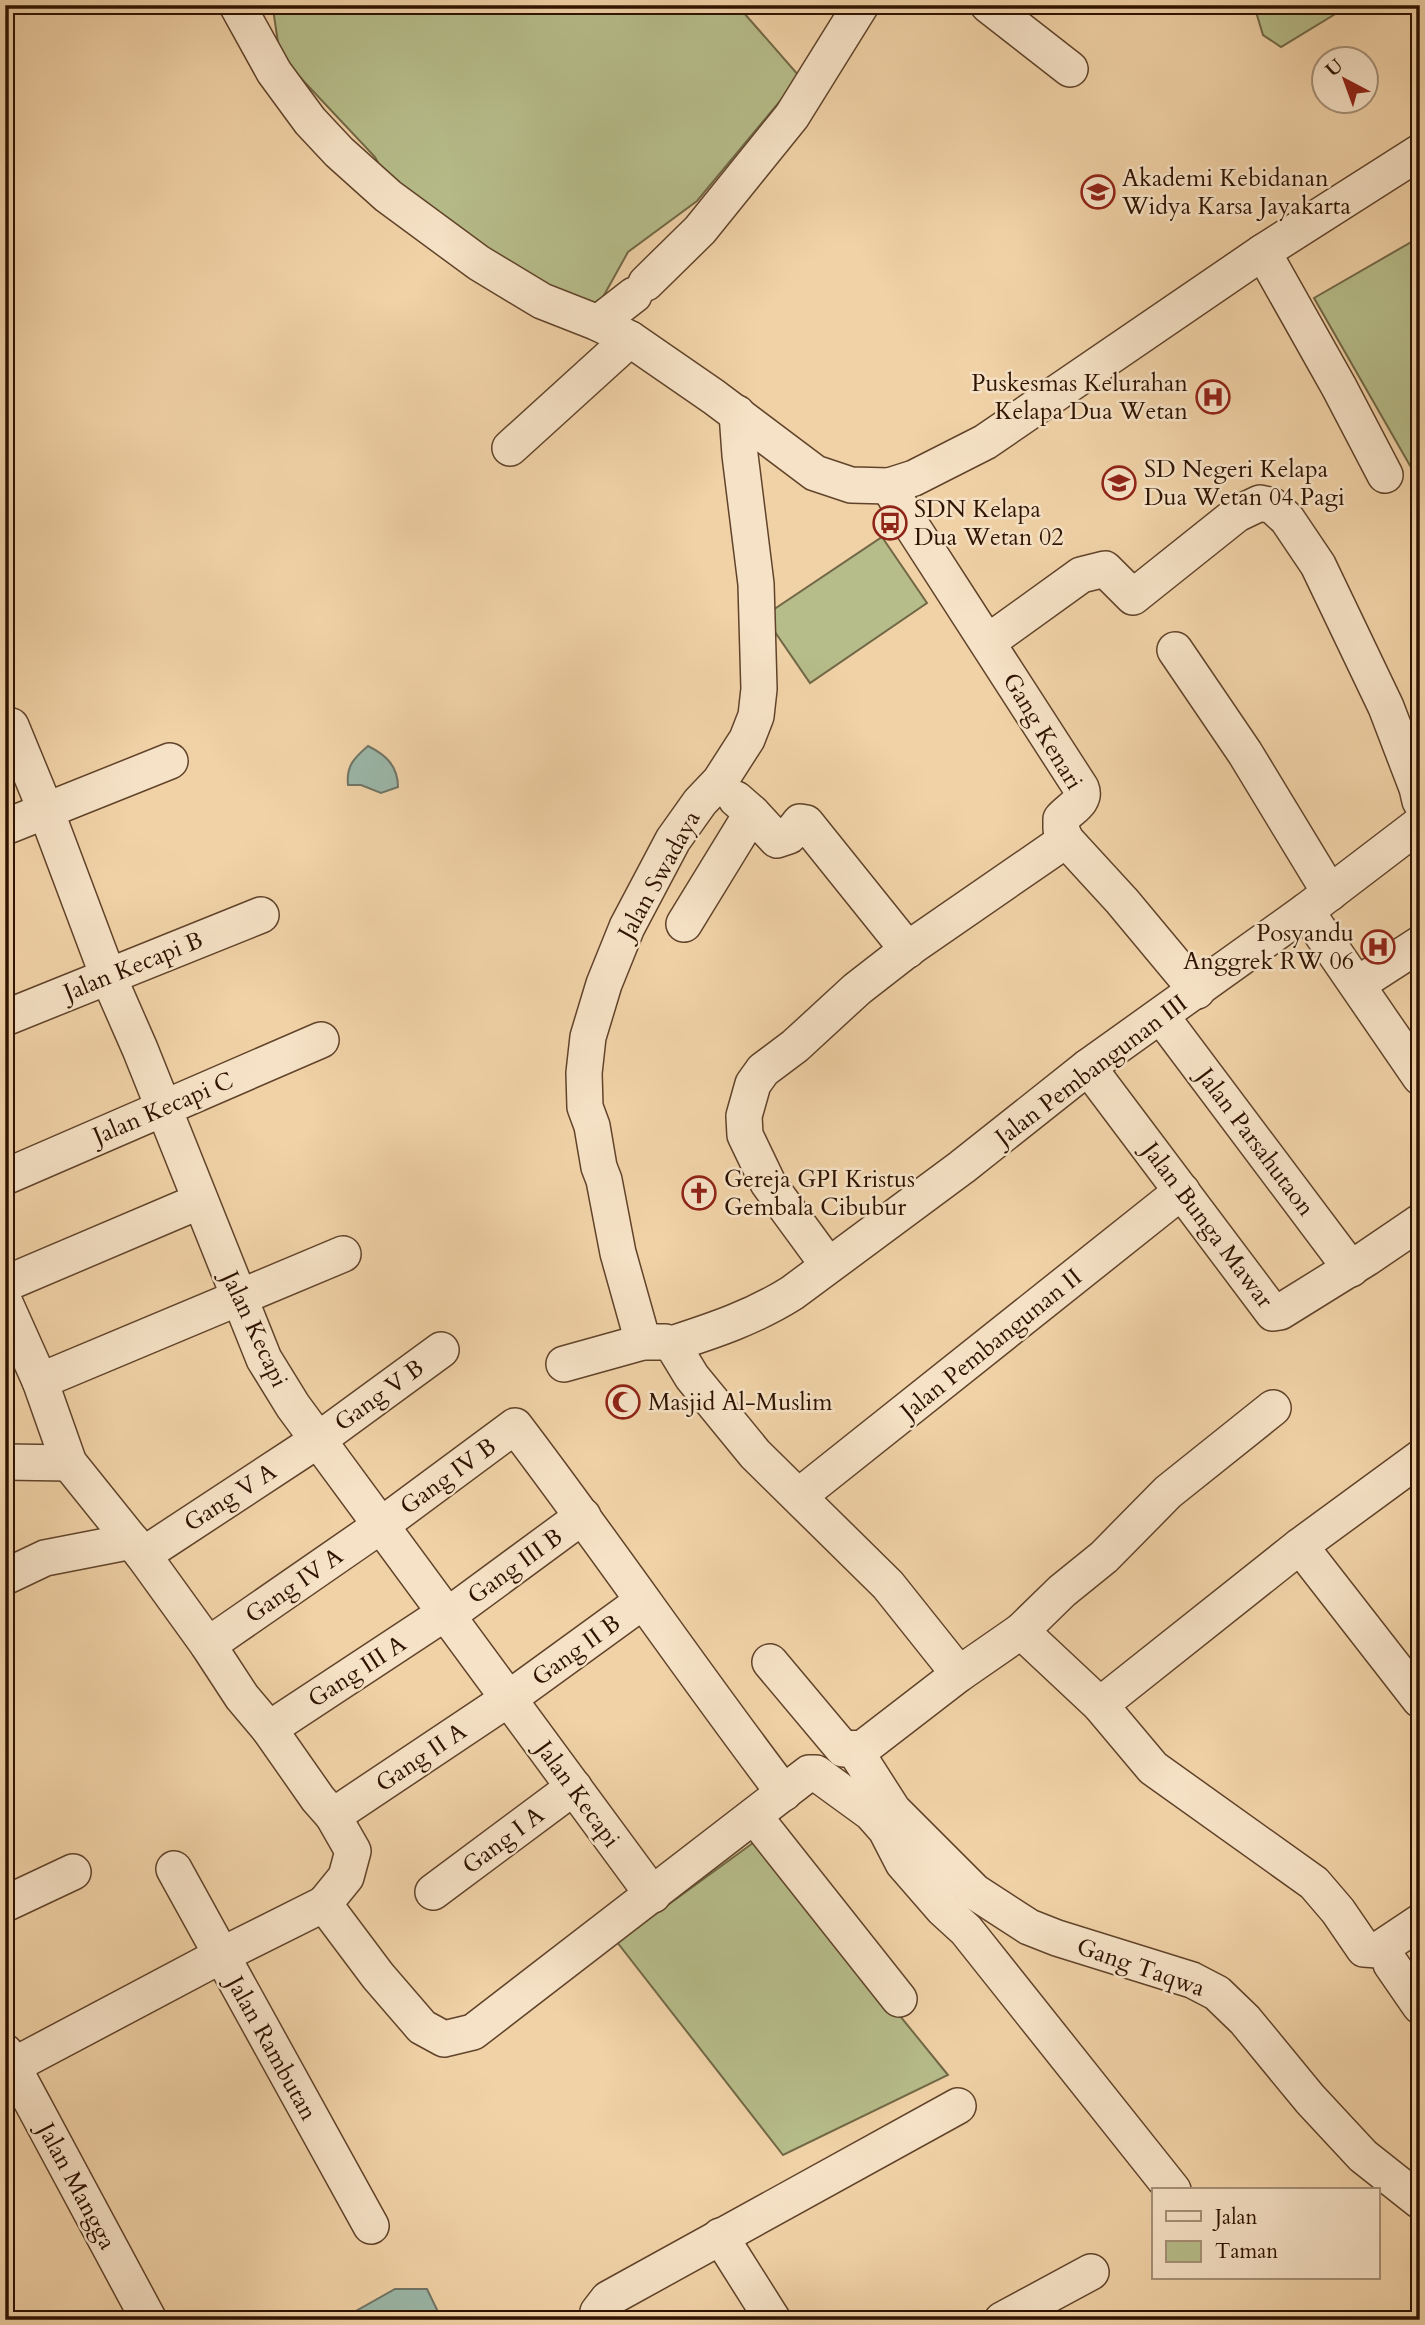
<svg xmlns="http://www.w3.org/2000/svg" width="1425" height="2325" viewBox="0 0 1425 2325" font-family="Cardo,serif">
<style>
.green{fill:#b6bd8a;stroke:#726846;stroke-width:2}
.water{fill:#9bb7a9;stroke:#707566;stroke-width:2}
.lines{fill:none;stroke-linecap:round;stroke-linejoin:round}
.minor-casing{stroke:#60432a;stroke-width:38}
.minor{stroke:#f6e2c6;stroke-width:35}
.labels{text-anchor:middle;stroke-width:5;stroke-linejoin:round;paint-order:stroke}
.poi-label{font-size:24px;fill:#2f1301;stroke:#f6e2c6;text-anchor:start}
.street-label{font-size:24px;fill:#2f1301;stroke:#f6e2c6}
</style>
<rect width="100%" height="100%" fill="#f1d2a7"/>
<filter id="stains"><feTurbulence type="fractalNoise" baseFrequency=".00286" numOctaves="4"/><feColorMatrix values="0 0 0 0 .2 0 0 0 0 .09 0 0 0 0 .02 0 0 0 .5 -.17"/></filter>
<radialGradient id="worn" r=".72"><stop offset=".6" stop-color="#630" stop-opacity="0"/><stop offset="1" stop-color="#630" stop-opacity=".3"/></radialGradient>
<g class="green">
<path d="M278,5H737L800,77L697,201L628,252L588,324L398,199L375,157L280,56L273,9Z"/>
<path d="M1254,5H1350L1281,47L1263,35Z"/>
<path d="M1420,237V483L1314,298Z"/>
<path d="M882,537L927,603L810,683L764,616Z"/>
<path d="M757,1840L948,2075L783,2155L617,1942Z"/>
</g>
<g class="water">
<path d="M368,746C386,755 398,766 398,787L381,793L361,785H348C346,766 354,758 368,746Z"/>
<path d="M395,2289H427L442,2320H340Z"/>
</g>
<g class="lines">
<defs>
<g id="minor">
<path d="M237,5L274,72L310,121L339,152L388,196L479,263L542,301L598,323L630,339L714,397L815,473L851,485L889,486L914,478L985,442L1263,252L1420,152"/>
<path d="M988,5L1070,69"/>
<path d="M1263,252L1339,387L1385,475"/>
<path d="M646,283L700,230L792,116L861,5"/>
<path d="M598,323L634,295"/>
<path d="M510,448L630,339"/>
<path d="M889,486L908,520L1081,788C1087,802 1069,809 1061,819V829L1066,840L1122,901L1197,991"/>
<path d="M988,642L1081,575L1105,569L1133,597L1237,514L1260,503L1273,506L1287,519L1318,565L1386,707L1417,788L1420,801"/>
<path d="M1175,650L1245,753L1330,893"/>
<path d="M11,726L46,811L108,976L140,1049L264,1359L293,1406L653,1895"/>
<path d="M752,813L777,840L789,836L800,822L806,823L908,950"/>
<path d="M5,827L170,761"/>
<path d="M1306,911L1420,1077"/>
<path d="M684,924L752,813L736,799"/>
<path d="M1358,984L1420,944"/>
<path d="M1161,1016L1351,1269"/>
<path d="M5,1018L261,915"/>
<path d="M1088,1067L1273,1313L1280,1312L1367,1258L1420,1222"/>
<path d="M5,1177L321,1040"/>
<path d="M828,1265L768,1183L745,1135L744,1116L753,1084L763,1070L795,1046L857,989L911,947L1066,840"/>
<path d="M5,1284L200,1201"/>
<path d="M5,1303L40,1381"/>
<path d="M643,1342L618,1253L604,1180L599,1167L592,1126L585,1107L584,1073L588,1037L604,984L627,927L673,840L700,802L720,781L747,739L756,716L759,689L756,584L740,455L737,413"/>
<path d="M672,1344C715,1330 754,1317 792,1293L962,1167L1088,1067L1306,911L1420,824"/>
<path d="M672,1344L692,1377L755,1454L888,1585L959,1674"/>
<path d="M564,1364L643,1342H665"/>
<path d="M5,1462L69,1463"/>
<path d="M799,1496L1182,1191"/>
<path d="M1300,1546L1420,1700"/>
<path d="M143,1555L318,1440L441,1350"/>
<path d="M5,1577L45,1558L132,1541"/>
<path d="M447,1616L583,1516"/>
<path d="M1021,1631L1100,1705L1153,1768L1314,1883L1338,1911L1364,1949L1378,1950L1420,1922"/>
<path d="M208,1645L380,1526L515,1426C607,1547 692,1672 784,1793"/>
<path d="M770,1662L843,1749L863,1748L959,1674L1021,1631L1062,1591L1104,1557L1168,1492L1273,1408"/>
<path d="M1100,1705L1300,1546L1420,1458"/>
<path d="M269,1729L445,1613"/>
<path d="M854,1749L893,1810L975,1892L1029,1927L1057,1938L1192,1980L1217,1993L1245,2020L1310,2099L1363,2156L1420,2201"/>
<path d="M333,1816L508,1699L643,1601"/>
<path d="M754,1816L899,1999"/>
<path d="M174,1869L371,2226"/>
<path d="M433,1892L574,1787"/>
<path d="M5,1904L73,1872"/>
<path d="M324,1904L346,1877L353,1851L333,1816L318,1799L269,1729L242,1697L208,1645L143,1555L69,1463L40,1381L343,1254"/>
<path d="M1391,1964L1420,2006"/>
<path d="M5,2052L149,2320"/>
<path d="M5,2070L220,1956L324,1904L378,1976L422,2027L444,2039L473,2032L809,1773H816L871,1813L886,1830L903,1863L943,1909L966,1930L1173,2190"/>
<path d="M720,2236L773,2320"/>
<path d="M599,2320L598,2312L608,2299L958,2106"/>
<path d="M1002,2320L1091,2272"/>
</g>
</defs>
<use href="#minor" class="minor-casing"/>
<use href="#minor" class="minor"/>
</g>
<defs>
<symbol id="university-ring" viewBox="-11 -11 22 22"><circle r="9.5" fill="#f6e2c6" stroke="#8f2418" stroke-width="1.5"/><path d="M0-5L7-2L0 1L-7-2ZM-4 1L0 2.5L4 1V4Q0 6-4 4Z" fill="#8f2418"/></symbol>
<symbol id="hospital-ring" viewBox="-11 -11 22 22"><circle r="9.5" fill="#f6e2c6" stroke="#8f2418" stroke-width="1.5"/><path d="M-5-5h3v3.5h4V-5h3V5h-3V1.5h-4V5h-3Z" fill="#8f2418"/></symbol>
<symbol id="school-ring" viewBox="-11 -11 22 22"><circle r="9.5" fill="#f6e2c6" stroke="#8f2418" stroke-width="1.5"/><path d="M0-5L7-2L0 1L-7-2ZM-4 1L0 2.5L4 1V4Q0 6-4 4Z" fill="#8f2418"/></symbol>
<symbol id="bus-ring" viewBox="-11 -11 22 22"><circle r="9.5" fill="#f6e2c6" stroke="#8f2418" stroke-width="1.5"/><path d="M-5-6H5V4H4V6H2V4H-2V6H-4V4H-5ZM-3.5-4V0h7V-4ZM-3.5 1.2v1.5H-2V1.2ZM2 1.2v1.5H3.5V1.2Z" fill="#8f2418"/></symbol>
<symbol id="church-ring" viewBox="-11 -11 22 22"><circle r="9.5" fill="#f6e2c6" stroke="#8f2418" stroke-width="1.5"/><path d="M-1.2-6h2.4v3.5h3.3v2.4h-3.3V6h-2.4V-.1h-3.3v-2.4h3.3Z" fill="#8f2418"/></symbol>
<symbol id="mosque-ring" viewBox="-11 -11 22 22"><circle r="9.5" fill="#f6e2c6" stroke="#8f2418" stroke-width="1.5"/><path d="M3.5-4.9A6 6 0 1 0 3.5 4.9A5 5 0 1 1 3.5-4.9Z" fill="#8f2418"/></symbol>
</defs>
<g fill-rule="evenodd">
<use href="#university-ring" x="1079" y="173" width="38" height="38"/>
<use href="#hospital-ring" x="1194" y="378" width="38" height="38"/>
<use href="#school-ring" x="1100" y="464" width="38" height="38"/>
<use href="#bus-ring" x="871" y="504" width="38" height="38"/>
<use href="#hospital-ring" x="1359" y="928" width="38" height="38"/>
<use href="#church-ring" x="680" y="1174" width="38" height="38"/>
<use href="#mosque-ring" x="604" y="1383" width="38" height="38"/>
</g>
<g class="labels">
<g class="poi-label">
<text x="1122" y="186">Akademi Kebidanan<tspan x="1122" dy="28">Widya Karsa Jayakarta</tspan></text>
<text x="1188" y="391" text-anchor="end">Puskesmas Kelurahan<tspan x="1188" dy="28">Kelapa Dua Wetan</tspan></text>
<text x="1144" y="477">SD Negeri Kelapa<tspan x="1144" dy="28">Dua Wetan 04 Pagi</tspan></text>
<text x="914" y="517">SDN Kelapa<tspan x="914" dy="28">Dua Wetan 02</tspan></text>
<text x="1354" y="941" text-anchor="end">Posyandu<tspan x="1354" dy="28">Anggrek RW 06</tspan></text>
<text x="724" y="1187">Gereja GPI Kristus<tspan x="724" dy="28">Gembala Cibubur</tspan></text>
<text x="648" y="1410">Masjid Al-Muslim</text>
</g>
<g class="street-label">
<text transform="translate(1043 731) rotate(59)" y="8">Gang Kenari</text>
<text transform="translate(659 875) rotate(-61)" y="8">Jalan Swadaya</text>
<text transform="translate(133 966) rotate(-22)" y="8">Jalan Kecapi B</text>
<text transform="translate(1091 1070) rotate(-37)" y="8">Jalan Pembangunan III</text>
<text transform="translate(163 1108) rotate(-23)" y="8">Jalan Kecapi C</text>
<text transform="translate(1256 1142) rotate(53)" y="8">Jalan Parsahutaon</text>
<text transform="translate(1208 1225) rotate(53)" y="8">Jalan Bunga Mawar</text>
<text transform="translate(255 1329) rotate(65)" y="8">Jalan Kecapi</text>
<text transform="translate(991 1344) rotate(-39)" y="8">Jalan Pembangunan II</text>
<text transform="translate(379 1395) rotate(-36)" y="8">Gang V B</text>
<text transform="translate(448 1476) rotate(-36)" y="8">Gang IV B</text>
<text transform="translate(230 1497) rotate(-33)" y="8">Gang V A</text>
<text transform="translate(515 1566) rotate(-36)" y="8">Gang III B</text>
<text transform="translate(294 1585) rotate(-35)" y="8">Gang IV A</text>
<text transform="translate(576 1650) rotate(-36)" y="8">Gang II B</text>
<text transform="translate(357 1671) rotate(-33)" y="8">Gang III A</text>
<text transform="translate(421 1757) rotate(-34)" y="8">Gang II A</text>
<text transform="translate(578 1794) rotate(54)" y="8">Jalan Kecapi</text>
<text transform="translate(503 1840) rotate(-37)" y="8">Gang I A</text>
<text transform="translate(1141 1967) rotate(19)" y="8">Gang Taqwa</text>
<text transform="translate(272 2048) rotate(61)" y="8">Jalan Rambutan</text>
<text transform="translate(77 2186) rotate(62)" y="8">Jalan Mangga</text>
</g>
</g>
<rect width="1425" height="2325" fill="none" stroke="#f1d2a7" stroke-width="28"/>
<rect x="7" y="7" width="1411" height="2311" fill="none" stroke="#2f1301" stroke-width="3.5"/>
<rect x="14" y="14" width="1397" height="2297" fill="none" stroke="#2f1301" stroke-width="2"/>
<rect x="1152" y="2188" width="228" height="91" fill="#f6e2c6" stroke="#a68f77" stroke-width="2"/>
<rect x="1166" y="2211" width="35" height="10" fill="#f6e2c6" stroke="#a68f77" stroke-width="2"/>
<text x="1215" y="2224" font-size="21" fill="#2f1301">Jalan</text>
<rect x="1166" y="2241" width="35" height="21" fill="#b6bd8a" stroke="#a68f77" stroke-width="2"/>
<text x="1215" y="2258" font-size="21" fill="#2f1301">Taman</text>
<g transform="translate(1345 80) rotate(319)"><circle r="33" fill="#f6e2c6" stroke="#a68f77" stroke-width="2"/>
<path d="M0-5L12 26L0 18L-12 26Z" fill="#8f2418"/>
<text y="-10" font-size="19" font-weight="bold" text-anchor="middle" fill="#2f1301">U</text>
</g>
<rect width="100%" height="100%" filter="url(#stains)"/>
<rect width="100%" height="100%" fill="url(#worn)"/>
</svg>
